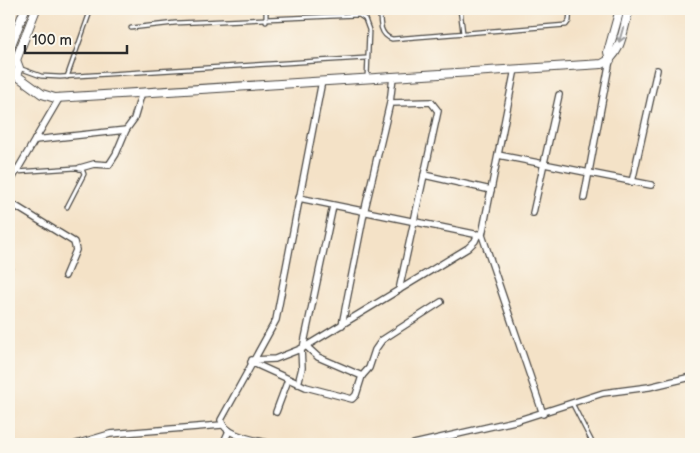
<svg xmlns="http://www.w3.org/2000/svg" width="700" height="453" viewBox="0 0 700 453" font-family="'Balsamiq Sans',sans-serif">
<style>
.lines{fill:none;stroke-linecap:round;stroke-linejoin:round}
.service-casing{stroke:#494642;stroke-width:5.5}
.minor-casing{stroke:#494642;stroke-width:8}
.tertiary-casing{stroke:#494642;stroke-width:10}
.service{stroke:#fff;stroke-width:3}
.minor{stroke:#fff;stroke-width:5.5}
.tertiary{stroke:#fff;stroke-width:8}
.oneway{stroke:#a0a0a0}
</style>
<rect width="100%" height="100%" fill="#fbf7ec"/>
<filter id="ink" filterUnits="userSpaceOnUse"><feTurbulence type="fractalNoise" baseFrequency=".02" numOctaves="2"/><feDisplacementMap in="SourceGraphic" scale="10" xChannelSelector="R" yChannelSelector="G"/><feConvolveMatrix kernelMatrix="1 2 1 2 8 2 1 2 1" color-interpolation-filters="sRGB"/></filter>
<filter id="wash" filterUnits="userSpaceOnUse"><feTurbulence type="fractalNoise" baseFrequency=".0096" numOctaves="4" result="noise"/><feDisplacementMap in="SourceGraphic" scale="20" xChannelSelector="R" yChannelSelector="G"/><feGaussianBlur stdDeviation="1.12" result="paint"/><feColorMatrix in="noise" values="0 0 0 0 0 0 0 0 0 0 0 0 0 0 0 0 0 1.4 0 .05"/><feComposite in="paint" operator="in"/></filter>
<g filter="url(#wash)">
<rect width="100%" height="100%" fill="#f4e2c7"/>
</g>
<g filter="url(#ink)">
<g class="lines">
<defs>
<g id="service">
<path d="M266,9V21"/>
<path d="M380,9C380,21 379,35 392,39L566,25L569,21L570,9"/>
<path d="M460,9L463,33"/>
<path d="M131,28L175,23L359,15L365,19L369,30L367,78"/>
<path d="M19,68L41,76L60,77L366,58"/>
<path d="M67,77L91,9"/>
<path d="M16,172L76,168L82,169L84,174L67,207"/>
<path d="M689,377L691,369"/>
<path d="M572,403L593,444"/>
</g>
<g id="minor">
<path d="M515,69L482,235L543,414"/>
<path d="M390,103L431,102L438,111L399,290"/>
<path d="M35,140L126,130L134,119L142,92"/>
<path d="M498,155L651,185"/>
<path d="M80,168L94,164L109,165L116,154L126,130"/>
<path d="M424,175L491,190"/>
<path d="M632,182L657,70"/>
<path d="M9,184L60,97"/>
<path d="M299,198L479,235"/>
<path d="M584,198L610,60"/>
<path d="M9,202L74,242L76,250L65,276"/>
<path d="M533,213L559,95"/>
<path d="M9,302V266"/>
<path d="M342,325L364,213L390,103L393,77"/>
<path d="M306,346L318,357L362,376"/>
<path d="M303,348L333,206"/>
<path d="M252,360L275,359L303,348L468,248L475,241L478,234"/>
<path d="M251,362L306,387L352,399L356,395L362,376L369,368L375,350L382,340L441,302"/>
<path d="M298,384L302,368L301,349"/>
<path d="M276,412L288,380"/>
<path d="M76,444L110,434L222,425"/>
<path d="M223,444L229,431"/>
<path d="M272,444C258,440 225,437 221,420L276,320L322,81"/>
<path d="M414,444L519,420L603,393L649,387L691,377"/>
</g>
<g id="tertiary">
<path d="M9,50L25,9"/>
<path d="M9,56L16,60L19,68L16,75L9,79"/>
<path d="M16,60L36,9"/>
<path d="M610,60L608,52L620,9"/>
<path d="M16,75L42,94L55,98L602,64C622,55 623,29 629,9"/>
<path d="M9,214V266"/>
</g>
</defs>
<use href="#service" class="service-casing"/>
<use href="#minor" class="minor-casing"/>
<use href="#tertiary" class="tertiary-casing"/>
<use href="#service" class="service"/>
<use href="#minor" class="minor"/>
<use href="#tertiary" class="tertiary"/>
</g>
<defs><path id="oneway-shaft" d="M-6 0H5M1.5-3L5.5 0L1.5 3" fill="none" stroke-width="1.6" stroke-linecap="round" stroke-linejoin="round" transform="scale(1.25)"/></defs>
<use class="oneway" href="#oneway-shaft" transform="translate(621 35) rotate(106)"/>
</g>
<rect width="700" height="453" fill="none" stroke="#fbf7ec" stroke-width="30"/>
<path d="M25 45v8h102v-8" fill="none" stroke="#2b2b2b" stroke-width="2.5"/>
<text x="32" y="45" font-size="15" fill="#2b2b2b" stroke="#fbf7ec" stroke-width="4" paint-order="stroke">100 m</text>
</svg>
